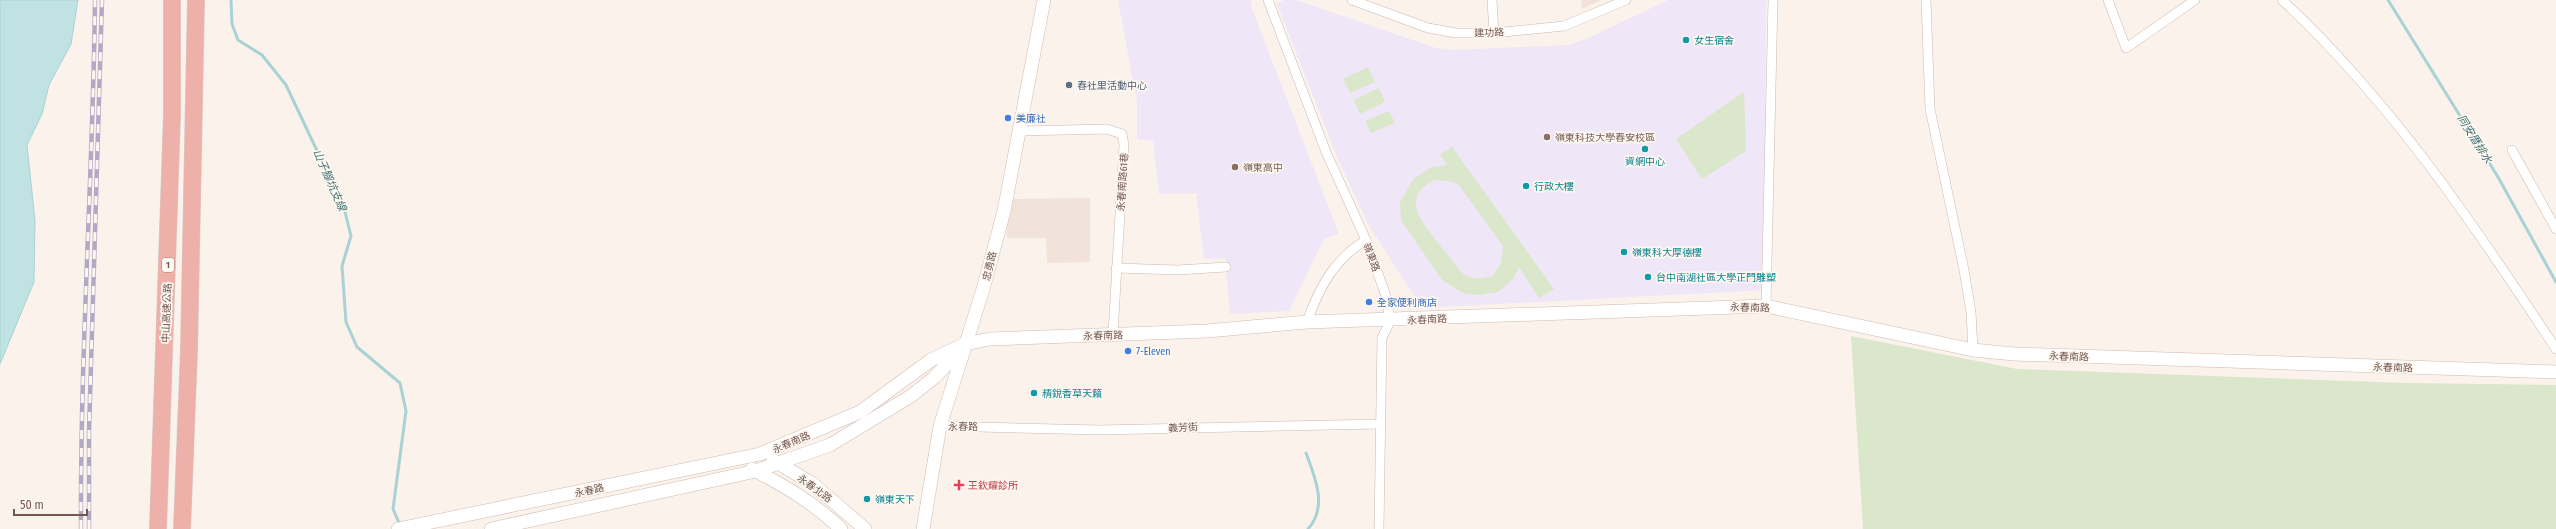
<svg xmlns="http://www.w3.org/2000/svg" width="2556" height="529" viewBox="0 0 2556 529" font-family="'Fira Sans Condensed','Noto Sans TC',sans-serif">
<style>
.residential{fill:#f1e3da}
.education{fill:#efe7f7}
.green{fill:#dae7ca;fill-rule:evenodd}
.water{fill:#c1e2e2;stroke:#a8d2d3}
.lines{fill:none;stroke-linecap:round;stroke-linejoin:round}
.stream{stroke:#a8d2d3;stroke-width:3}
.street-casing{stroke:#ccb9b2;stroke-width:10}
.secondary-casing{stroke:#d0bbb2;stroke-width:14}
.highway-casing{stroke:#d8d0ce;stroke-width:18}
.street{stroke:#fff;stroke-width:9}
.secondary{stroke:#fff;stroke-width:13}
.highway{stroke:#edb1a9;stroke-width:17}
.rail-casing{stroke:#b4a9c4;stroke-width:4.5}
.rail{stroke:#fdf7f1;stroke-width:3;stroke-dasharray:9;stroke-linecap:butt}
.culture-dot{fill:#0f9aa8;stroke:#fdf7f1;stroke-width:1.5}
.service-dot{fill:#5c6f8a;stroke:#fdf7f1;stroke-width:1.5}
.shop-dot{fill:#3f7fe0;stroke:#fdf7f1;stroke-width:1.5}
.education-dot{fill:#8d6e63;stroke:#fdf7f1;stroke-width:1.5}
.health-dot{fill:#e0444e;stroke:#fdf7f1;stroke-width:1.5}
.labels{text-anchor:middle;stroke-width:3.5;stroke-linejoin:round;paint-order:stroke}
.shield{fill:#fdf7f1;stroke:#9c8880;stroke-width:1}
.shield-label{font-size:9px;font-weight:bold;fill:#735850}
.street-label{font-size:10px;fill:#735850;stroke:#fdf7f1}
.culture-label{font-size:10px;fill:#0d838f;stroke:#fdf7f1;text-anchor:start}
.service-label{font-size:10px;fill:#4e5e75;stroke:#fdf7f1;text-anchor:start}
.shop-label{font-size:10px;fill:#366cbe;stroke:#fdf7f1;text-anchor:start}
.education-label{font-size:10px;fill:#785e54;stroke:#fdf7f1;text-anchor:start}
.health-label{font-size:10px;fill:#be3a42;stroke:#fdf7f1;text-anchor:start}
.water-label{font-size:11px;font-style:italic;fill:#467576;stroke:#fdf7f1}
</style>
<rect width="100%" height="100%" fill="#faf2eb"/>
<g class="residential">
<path d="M1581,0H1601L1582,9Z"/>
<path d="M1090,198V262L1047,263L1046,238H1007L1006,199Z"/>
</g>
<g class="education">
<path d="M1118,0H1251L1252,9L1339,234L1324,239L1289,311L1230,314L1225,258L1204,259L1196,193L1159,194L1153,141L1137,139V102Z"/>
<path d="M1284,0H1296L1436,48L1451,50L1569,45L1586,39L1668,0H1766L1764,290L1422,308L1368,224L1338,159L1277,4Z"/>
</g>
<g class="green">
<path d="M1368,67L1375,82L1350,93L1343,79Z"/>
<path d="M1379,88L1385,102L1360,114L1354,100Z"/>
<path d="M1744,92L1746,151L1702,179L1676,139Z"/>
<path d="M1389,111L1395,123L1371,133L1365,121Z"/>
<path d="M1452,147L1554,289L1539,298L1519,267L1513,279L1498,292L1479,295L1463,293L1442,280L1401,220L1400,202L1414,178L1432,167L1447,165L1440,154ZM1435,180L1449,181L1458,184L1503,246L1501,263L1493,275C1482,280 1472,280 1462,273C1452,259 1423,227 1418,213C1411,197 1422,185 1435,180Z"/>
<path d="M1851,336L2017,369L2405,383L2556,385V529H1863Z"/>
</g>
<path class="water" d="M0,0H78L71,44L49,85L42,114L27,145L35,221L34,282L0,364Z"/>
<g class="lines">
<g class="stream">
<path d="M231,0L232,24L238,40L262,55L286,85L344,208L351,236L342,266L346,322L357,347L400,383L406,411L393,509L400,525"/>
<path d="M2388,0L2498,177L2556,282"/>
<path d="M1306,453C1315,477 1328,507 1308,529"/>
</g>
<defs>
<g id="street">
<path d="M1268,0L1326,152L1366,240L1386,296L1390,321L1382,338L1379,529"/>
<path d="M1352,0L1428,28L1456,33H1494L1564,26L1626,0"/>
<path d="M1492,0L1494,33"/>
<path d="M1926,0L1930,109L1964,270L1971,312L1973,350"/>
<path d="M2108,0L2126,48L2195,0"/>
<path d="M2282,0C2391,101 2475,226 2556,349"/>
<path d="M1019,131L1107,129L1122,134L1124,145L1113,334"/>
<path d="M2512,150L2556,229"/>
<path d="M1116,268L1178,270L1226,267"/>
<path d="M1766,306L1773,0"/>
<path d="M1307,322C1319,288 1334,259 1366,240"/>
<path d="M940,426L1099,430L1381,424"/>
</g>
<g id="secondary">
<path d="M773,460L813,484L865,529"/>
<path d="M752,469C785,486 814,503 841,529"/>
<path d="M398,529L760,454L860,412L931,360L965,344L990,339L1207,331L1307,322L1766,306L1973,350L2014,354L2556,372"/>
<path d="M491,529L756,471L830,445L911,396L935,377L961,349"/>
<path d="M923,529L940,426L984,286L1004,211L1044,0"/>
</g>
<g id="highway">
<path d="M158,529L172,114V0"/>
<path d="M182,529L189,350L196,0"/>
</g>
</defs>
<use href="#street" class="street-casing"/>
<use href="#secondary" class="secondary-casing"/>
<use href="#highway" class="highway-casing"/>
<use href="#street" class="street"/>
<use href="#secondary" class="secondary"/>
<use href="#highway" class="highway"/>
<defs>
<g id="rail">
<path d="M81,529C80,352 93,176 95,0"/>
<path d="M89,529V431L102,0"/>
</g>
</defs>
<use href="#rail" class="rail-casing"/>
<use href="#rail" class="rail"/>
</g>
<g class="culture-dot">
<circle cx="1686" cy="40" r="4"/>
<circle cx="1645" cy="149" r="4"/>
<circle cx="1526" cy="186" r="4"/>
<circle cx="1624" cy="252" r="4"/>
<circle cx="1648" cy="277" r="4"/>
<circle cx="1034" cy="393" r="4"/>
<circle cx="867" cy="499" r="4"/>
</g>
<circle class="service-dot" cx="1069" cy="85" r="4"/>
<g class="shop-dot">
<circle cx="1008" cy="118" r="4"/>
<circle cx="1369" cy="302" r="4"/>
<circle cx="1128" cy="351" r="4"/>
</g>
<g class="education-dot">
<circle cx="1547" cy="137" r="4"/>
<circle cx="1235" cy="167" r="4"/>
</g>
<path class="health-dot" d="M957 479h4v4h4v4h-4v4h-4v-4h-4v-4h4z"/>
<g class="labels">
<rect class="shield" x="162" y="258" width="12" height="14" rx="3"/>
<g class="shield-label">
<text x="168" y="268">1</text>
</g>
<g class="street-label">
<text transform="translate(1489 32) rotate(-2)" y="4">建功路</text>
<text transform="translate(1122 182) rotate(-86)" y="4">永春南路61巷</text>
<text transform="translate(1372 257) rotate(70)" y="4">嶺東路</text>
<text transform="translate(989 266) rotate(-76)" y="4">忠勇路</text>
<text transform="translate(1750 307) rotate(2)" y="4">永春南路</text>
<text transform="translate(166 313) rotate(-88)" y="4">中山高速公路</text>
<text transform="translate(1427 319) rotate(-3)" y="4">永春南路</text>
<text transform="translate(1103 335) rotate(-2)" y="4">永春南路</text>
<text transform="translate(2069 356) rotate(2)" y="4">永春南路</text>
<text transform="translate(2393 367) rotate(2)" y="4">永春南路</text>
<text x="963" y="430">永春路</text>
<text transform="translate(1183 427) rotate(-3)" y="4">義芳街</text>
<text transform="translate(791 442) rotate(-23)" y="4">永春南路</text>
<text transform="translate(815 488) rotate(36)" y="4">永春北路</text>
<text transform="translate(589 490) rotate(-12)" y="4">永春路</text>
</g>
<g class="culture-label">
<text x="1694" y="44">女生宿舍</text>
<text x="1645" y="165" text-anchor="middle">資網中心</text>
<text x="1534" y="190">行政大樓</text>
<text x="1632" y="256">嶺東科大厚德樓</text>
<text x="1656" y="281">台中南湖社區大學正門雕塑</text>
<text x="1042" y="397">精銳香草天籟</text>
<text x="875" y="503">嶺東天下</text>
</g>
<g class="service-label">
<text x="1077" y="89">春社里活動中心</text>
</g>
<g class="shop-label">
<text x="1016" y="122">美廉社</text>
<text x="1377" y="306">全家便利商店</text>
<text x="1136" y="355">7-Eleven</text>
</g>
<g class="education-label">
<text x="1555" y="141">嶺東科技大學春安校區</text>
<text x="1243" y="171">嶺東高中</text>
</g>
<g class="health-label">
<text x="968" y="489">王欽耀診所</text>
</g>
<g class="water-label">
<text transform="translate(2475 139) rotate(58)" y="4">同安厝排水</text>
<text transform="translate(330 180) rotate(66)" y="4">山子腳坑支線</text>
</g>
</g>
<path d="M14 509v6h73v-6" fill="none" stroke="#735850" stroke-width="2"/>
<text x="20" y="509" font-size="12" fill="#735850" stroke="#fdf7f1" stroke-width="3" paint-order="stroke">50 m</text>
</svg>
